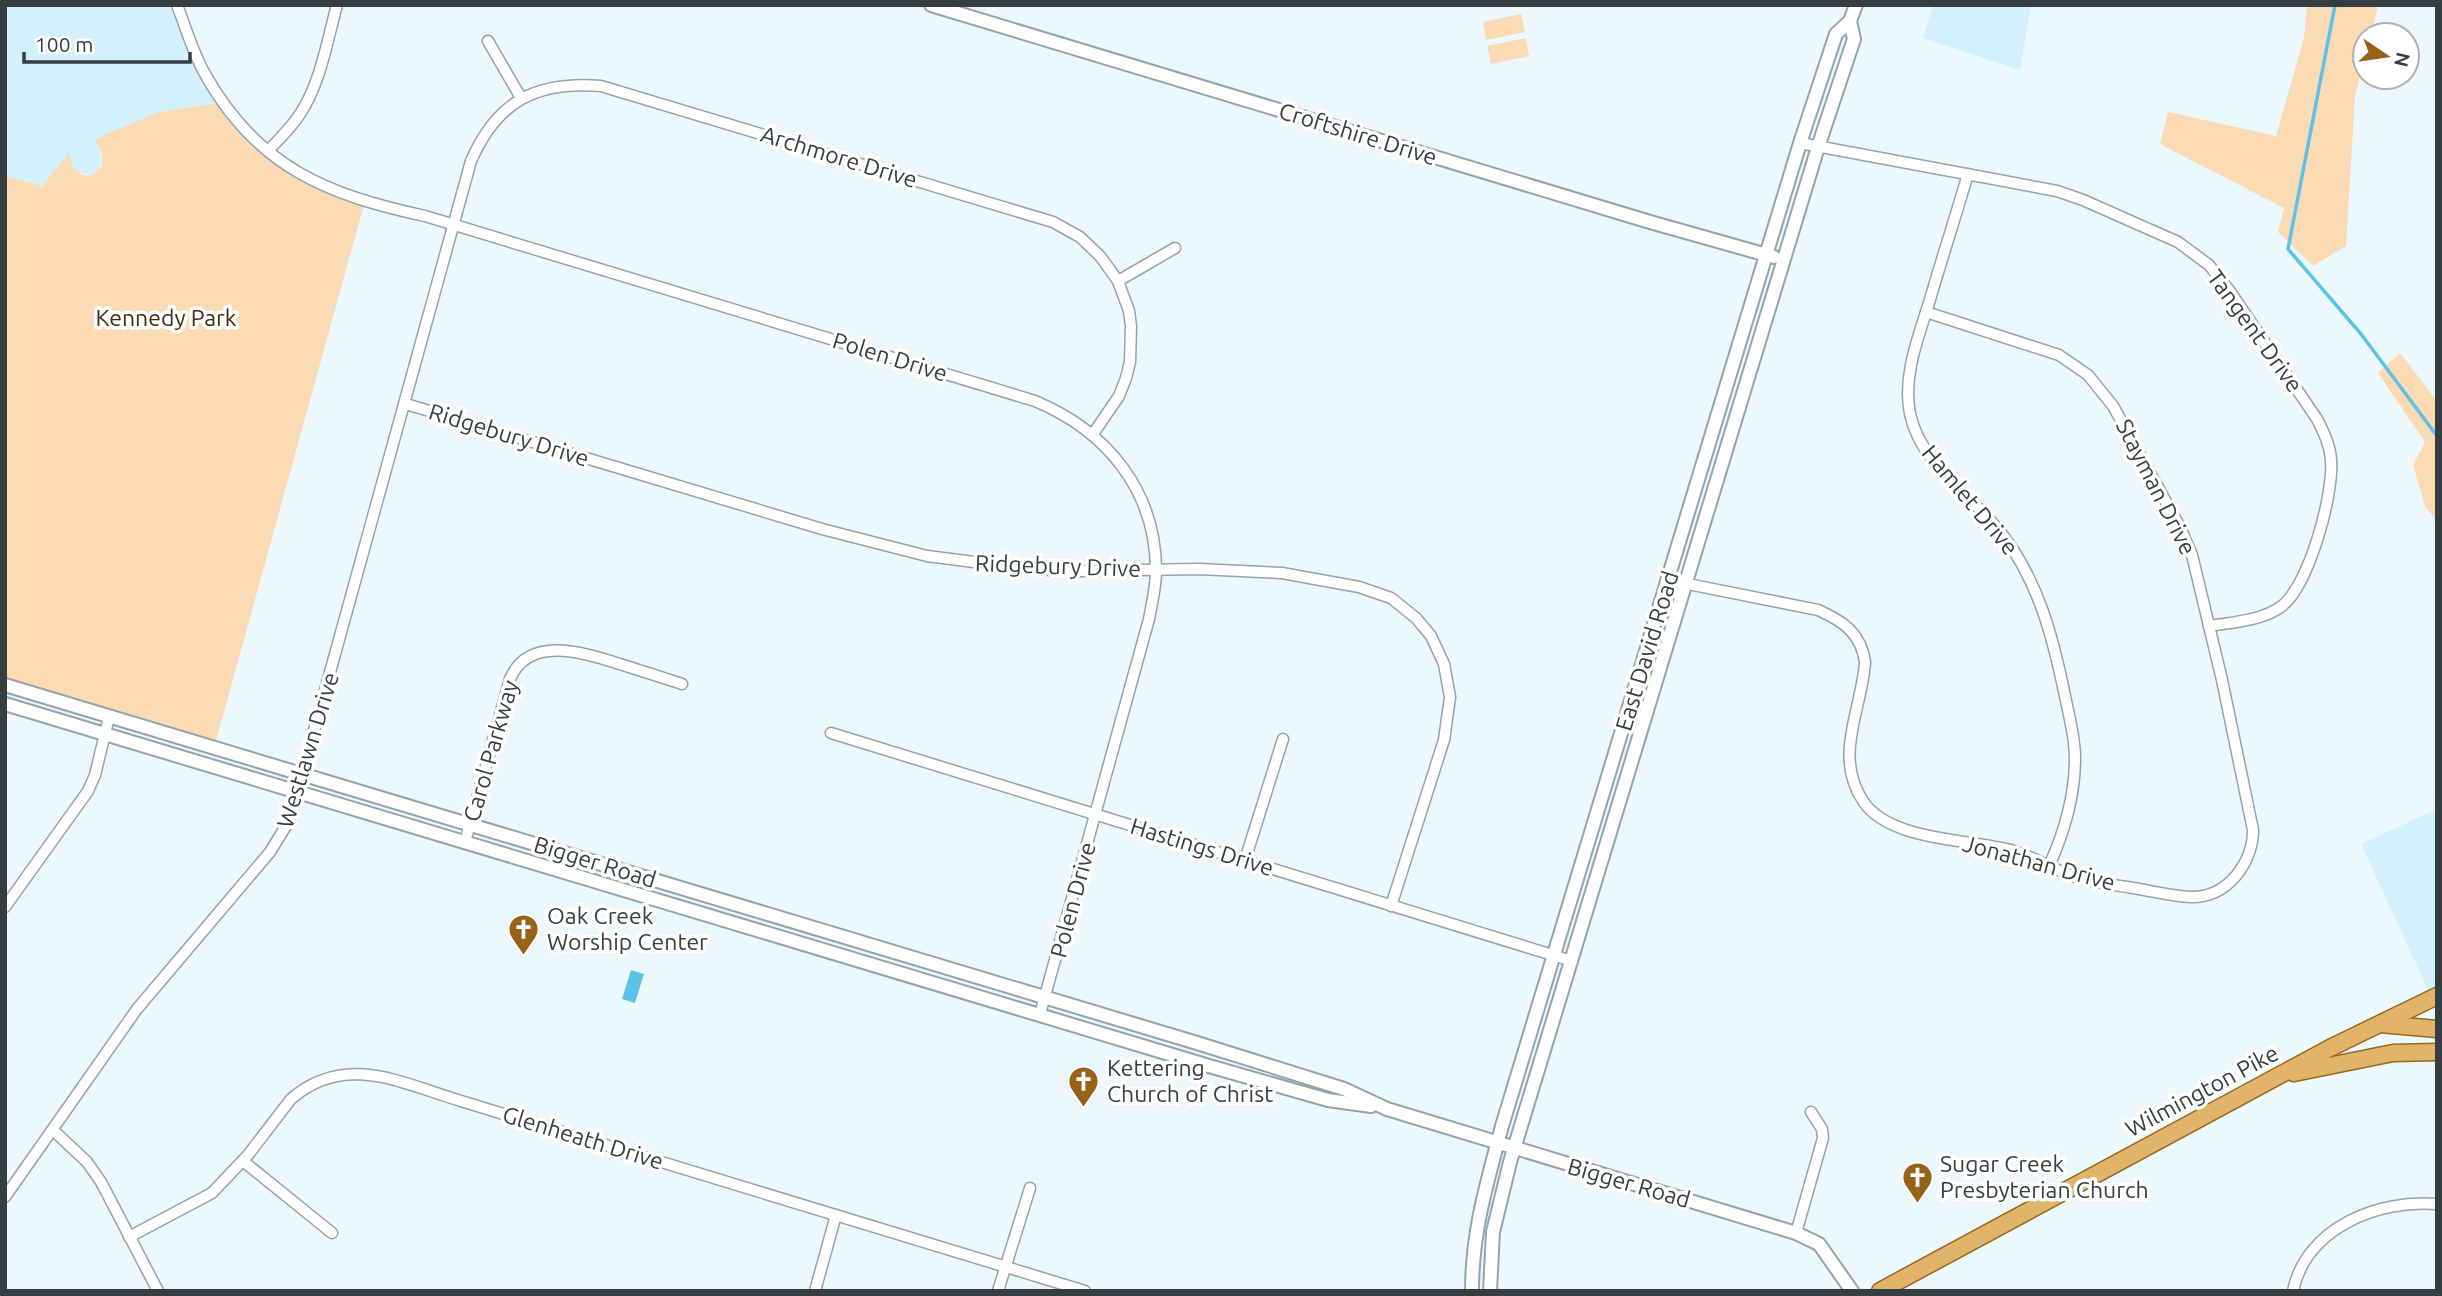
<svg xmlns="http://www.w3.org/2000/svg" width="2442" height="1296" viewBox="0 0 2442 1296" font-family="Ubuntu,sans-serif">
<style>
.built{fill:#d2f0fd}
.green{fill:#fcdab4}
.water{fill:#5cc2e7}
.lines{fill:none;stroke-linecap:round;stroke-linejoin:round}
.stream{stroke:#5cc2e7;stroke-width:3.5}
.minor-casing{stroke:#91a5ae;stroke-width:13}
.tertiary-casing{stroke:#91a5ae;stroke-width:16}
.primary-casing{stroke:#966a1b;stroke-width:19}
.minor{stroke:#fff;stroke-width:10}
.tertiary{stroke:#fff;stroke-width:12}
.primary{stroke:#e0b46a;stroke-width:16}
.labels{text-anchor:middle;stroke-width:7;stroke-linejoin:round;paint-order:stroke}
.street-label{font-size:23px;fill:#343d40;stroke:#fff}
.park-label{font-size:23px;fill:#412a0c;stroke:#fff}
.poi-label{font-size:23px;fill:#343d40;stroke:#fff;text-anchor:start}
</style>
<rect width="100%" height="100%" fill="#ebf8fe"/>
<g class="built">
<path d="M5,5H177L223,102L159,112L97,146L102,158L99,170L92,175L76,172L71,167L69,155L42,186L5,176Z"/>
<path d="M1933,5H2031L2020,70L1923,38Z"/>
<path d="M2437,809V1009L2361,844Z"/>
</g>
<g class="green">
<path d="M2307,5H2378L2371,35H2365V57L2355,95L2346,246L2313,266L2278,232L2284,208L2160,144L2168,112L2276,136L2304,38Z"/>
<path d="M1521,14L1525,32L1486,40L1483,22Z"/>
<path d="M1526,38L1529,56L1491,64L1487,46Z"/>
<path d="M223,102L229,111L298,173L365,201L214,748L5,685V176L42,186L68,155L69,151C72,187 106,179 102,155C101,149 96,145 95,139L159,112Z"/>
<path d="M2400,353L2437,401V522L2425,506L2413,465L2425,442L2378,373Z"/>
</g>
<path class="water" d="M631,970L644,974L635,1003L622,999Z"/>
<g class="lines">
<path class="stream" d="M2335,5L2288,249L2361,334L2437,436"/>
<defs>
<g id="minor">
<path d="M177,5C186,28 193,53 205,74C257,167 327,195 425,216L1035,401C1107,431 1156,491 1156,571C1156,587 1152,603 1149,619L1040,1014"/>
<path d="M488,41L521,98"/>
<path d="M1800,143L2057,191L2083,200L2178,242L2209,265L2229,290L2317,419C2324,433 2330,445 2331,460C2334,494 2309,585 2282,606C2262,621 2233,622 2209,626"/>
<path d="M268,151C279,139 291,128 300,114C321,82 327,41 337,5"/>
<path d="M1968,174C1956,215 1943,255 1931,296C1920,334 1902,374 1910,414C1921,465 1972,495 2002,534C2039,582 2053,638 2065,696C2069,716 2075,737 2075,758C2075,794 2064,833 2049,866"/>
<path d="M1118,281L1175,248"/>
<path d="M406,404L822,529L927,556L1029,569L1076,571L1199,569L1282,573L1359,587L1391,598L1416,618L1431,636L1444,664L1450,697L1444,740L1391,906"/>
<path d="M1668,580L1818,610C1843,621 1861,633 1865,662C1862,709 1833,756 1863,801C1889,841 1969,839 2011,850C2032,856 2050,868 2070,875C2090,883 2112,884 2133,888C2152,891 2171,896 2191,897C2227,898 2253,863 2253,830L2222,680L2192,555L2180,527L2113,406L2088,375L2059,355L1926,312"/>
<path d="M831,733L1572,961"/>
<path d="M465,842L510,679C530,632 590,655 626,666C645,672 664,678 682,684"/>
<path d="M1245,860L1283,739"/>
<path d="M5,907L88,791L95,775L109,717"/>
<path d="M53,1130L87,1162L101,1182L158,1291"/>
<path d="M243,1161L332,1233"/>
<path d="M5,1197L137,1009L270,852L289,821L471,161C497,101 536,81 601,86L1053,222L1080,237L1100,256L1118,281L1129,311L1131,326L1130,362L1126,378L1119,396L1093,434"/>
<path d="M1796,1233L1823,1138L1822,1129L1811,1112"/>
<path d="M129,1237L212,1193L248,1155L291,1099C345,1052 401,1083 461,1101L1085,1291"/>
<path d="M815,1291L836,1215"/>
<path d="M998,1291L1030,1188"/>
<path d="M2293,1291C2306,1228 2378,1199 2437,1204"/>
</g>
<g id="tertiary">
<path d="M931,5L1650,222L1774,257"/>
<path d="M5,685L1197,1043L1344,1089L1387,1109L1796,1233L1819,1244L1852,1291"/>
<path d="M5,704L1209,1066L1328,1100L1371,1106"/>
<path d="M1472,1291C1472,1231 1487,1183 1502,1126L1800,143L1836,34L1850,21"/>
<path d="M1490,1291L1493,1232L1510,1162L1818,147L1854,39L1850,21L1856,5"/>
</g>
<g id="primary">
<path d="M2380,1024L2437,1029"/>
<path d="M2294,1073L2393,1053L2437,1052"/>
<path d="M1880,1291L2330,1048L2437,996"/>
</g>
</defs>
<use href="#minor" class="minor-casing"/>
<use href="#tertiary" class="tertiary-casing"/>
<use href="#primary" class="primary-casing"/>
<use href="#minor" class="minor"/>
<use href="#tertiary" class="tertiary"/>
<use href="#primary" class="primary"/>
</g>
<defs>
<symbol id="church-pin" viewBox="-11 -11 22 30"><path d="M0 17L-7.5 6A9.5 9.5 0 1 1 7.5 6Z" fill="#966218" stroke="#fff"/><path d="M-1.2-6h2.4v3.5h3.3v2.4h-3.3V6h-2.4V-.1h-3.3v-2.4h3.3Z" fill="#fff"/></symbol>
</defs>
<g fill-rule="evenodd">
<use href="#church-pin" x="506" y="912" width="35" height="47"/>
<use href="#church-pin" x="1066" y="1064" width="35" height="47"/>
<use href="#church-pin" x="1900" y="1160" width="35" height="47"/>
</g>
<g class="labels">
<g class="street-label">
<text transform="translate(1358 134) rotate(17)" y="8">Croftshire Drive</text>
<text transform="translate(839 157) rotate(17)" y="8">Archmore Drive</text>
<text transform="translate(2255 331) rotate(54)" y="8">Tangent Drive</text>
<text transform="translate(890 357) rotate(17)" y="8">Polen Drive</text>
<text transform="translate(509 435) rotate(17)" y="8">Ridgebury Drive</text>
<text transform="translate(2156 487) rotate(63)" y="8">Stayman Drive</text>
<text transform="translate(1970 500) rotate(50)" y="8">Hamlet Drive</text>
<text transform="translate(1058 566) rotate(2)" y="8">Ridgebury Drive</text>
<text transform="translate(1647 651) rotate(-73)" y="8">East David Road</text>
<text transform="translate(308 750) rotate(-73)" y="8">Westlawn Drive</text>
<text transform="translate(491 751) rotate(-74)" y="8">Carol Parkway</text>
<text transform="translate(1202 847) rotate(17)" y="8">Hastings Drive</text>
<text transform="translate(595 862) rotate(17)" y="8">Bigger Road</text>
<text transform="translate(2039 863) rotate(15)" y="8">Jonathan Drive</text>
<text transform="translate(1073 900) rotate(-75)" y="8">Polen Drive</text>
<text transform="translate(2202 1091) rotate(-28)" y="8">Wilmington Pike</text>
<text transform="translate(583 1138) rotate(17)" y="8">Glenheath Drive</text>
<text transform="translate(1629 1183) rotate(16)" y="8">Bigger Road</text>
</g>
<g class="park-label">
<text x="166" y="326">Kennedy Park</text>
</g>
<g class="poi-label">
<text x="547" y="924">Oak Creek<tspan x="547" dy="26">Worship Center</tspan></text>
<text x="1107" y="1076">Kettering<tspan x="1107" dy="26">Church of Christ</tspan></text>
<text x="1940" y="1172">Sugar Creek<tspan x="1940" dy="26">Presbyterian Church</tspan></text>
</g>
</g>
<rect width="2442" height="1296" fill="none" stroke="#343d40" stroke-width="14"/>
<g transform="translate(2386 56) rotate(103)"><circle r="33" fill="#ffffff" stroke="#aeb1b3" stroke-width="2"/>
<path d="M0-5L12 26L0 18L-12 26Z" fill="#966218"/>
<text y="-10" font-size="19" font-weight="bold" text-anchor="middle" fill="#343d40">N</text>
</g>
<path d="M24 52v10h166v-10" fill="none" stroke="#343d40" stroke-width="3.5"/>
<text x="35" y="52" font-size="21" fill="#343d40" stroke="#ffffff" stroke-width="5" paint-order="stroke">100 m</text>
</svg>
